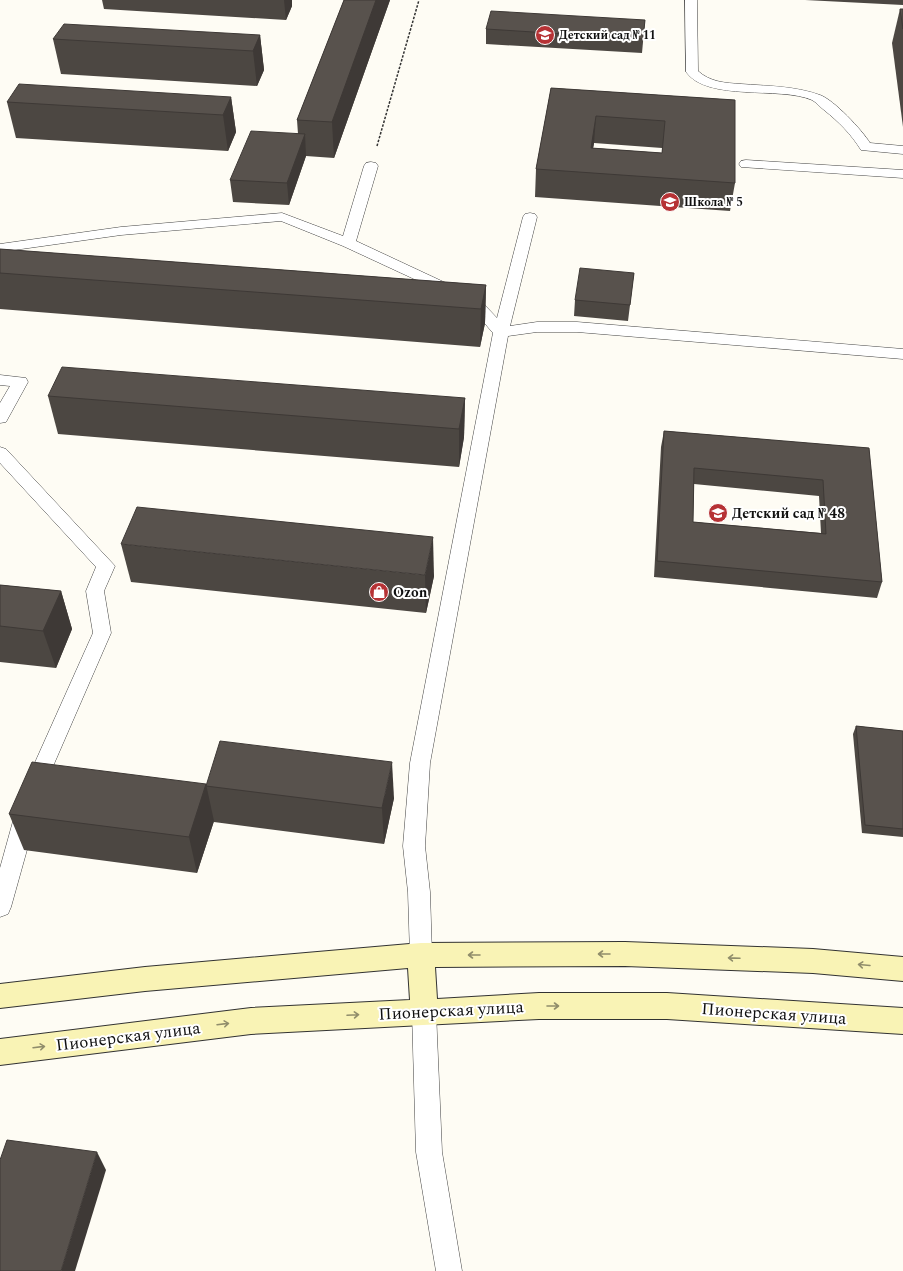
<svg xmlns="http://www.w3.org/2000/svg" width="903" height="1271" viewBox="0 0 903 1271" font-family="Spectral,serif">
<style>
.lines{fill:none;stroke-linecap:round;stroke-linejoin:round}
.lane-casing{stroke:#434343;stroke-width:1}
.secondary-casing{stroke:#323232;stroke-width:2}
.path{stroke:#323232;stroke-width:1.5;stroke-dasharray:2.5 1.5;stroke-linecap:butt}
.lane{fill:#fff;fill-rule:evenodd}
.secondary{fill:#f9f3b5;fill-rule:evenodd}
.wall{fill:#4c4742;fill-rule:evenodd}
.shaded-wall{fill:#3e3936}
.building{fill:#58524d;stroke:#3e3936;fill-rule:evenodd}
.oneway{stroke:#908d6b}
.labels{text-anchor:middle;stroke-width:4;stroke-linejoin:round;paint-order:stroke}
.far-poi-label{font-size:12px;font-weight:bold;fill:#101010;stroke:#fff;text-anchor:start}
.poi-label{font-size:14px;font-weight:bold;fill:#101010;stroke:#fff;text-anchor:start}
.near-street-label{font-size:17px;fill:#101010;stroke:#fff}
</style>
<rect width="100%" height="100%" fill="#fefcf4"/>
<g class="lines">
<defs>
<g id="lane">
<path d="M685,0H697L698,71C710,82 725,83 741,84C767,86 795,86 820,95C834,100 862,130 870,143L903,146V154L861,150C851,134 839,122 824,110C820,107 816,102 812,100C780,86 707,102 686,72Z"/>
<path d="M746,160L903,170V178L741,167L739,164L741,161Z"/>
<path d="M371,162L376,163L378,166L356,241L478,298L497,318L523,217L525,214L530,213L535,214L537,217L510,326L537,322H577L903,349V359L577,332H537L508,336L430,763L425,846L430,892L432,955L429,962L421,965L413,962L410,955L408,892L403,846L410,763L493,333L468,304L343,246L281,221L121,235L0,252V244L121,227L282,213L343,236L364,166L366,163Z"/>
<path d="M0,375L26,378L28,382L6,422L0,423V403L10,386L0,385Z"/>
<path d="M0,447L6,449L115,566L104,591L111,633L44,787L41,793L34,795L27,793L24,787L93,633L86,591L96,567L0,463Z"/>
<path d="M26,805L33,808L37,814L11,907L8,914L0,917V868L15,814L19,808Z"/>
<path d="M424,1001L432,1004L436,1012L442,1152L462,1271H436L416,1152L412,1012L416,1004Z"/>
</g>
<path id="secondary" d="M625,942L813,949L903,957V981L813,973L625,966L435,967L437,999L539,993H667L903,1008V1034L667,1019H539L251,1034L0,1065V1039L251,1008L410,1000L408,968L145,991L0,1008V984L145,967L421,943Z"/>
</defs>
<use href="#lane" class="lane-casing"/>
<use href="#secondary" class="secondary-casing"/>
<path class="path" d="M377,146L419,0"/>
<use href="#lane" class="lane"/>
<use href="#secondary" class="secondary"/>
</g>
<g class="wall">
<path d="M102,0H292V6L286,20L104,9Z"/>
<path d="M344,0H390L334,158L306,156L289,205L233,202L230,180L298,134L297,120Z"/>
<path d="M805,0H903V5Z"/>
<path d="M900,9H903V127L892,43Z"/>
<path d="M645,20L642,53L486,44V29Z"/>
<path d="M260,35L264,70L257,86L61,74L53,39Z"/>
<path d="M551,88L735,100V183L730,211L535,197L536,169ZM594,143L662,148V153L593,148Z"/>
<path d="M231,97L236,132L228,151L16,138L7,102Z"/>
<path d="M0,249L486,285L485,323L480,347L0,309Z"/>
<path d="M634,273L628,321L574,316L575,300Z"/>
<path d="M48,396L465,398L464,437L459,467L58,434Z"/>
<path d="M664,431L869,448L882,582L877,598L654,577L661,447ZM694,484L819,496L821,533L693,522Z"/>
<path d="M121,544L434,576L426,613L131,582Z"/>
<path d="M0,585L61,591L72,629L56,668L0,662Z"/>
<path d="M856,726L903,731V837L862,833L853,734Z"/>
<path d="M206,784L394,798L384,844L214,822V821L197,873L24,850L9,814Z"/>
</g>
<g class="shaded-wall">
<path d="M284,0H292V6L286,20Z"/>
<path d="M376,0H390L334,158L332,122Z"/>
<path d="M260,35L264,70L257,86L253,51Z"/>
<path d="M231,97L236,132L228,151L223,115Z"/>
<path d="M596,116L594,143L589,173L591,148Z"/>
<path d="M305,134L306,156L289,205L287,183Z"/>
<path d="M486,285L485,323L480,347L481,309Z"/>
<path d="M465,398L464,437L459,467V429Z"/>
<path d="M433,537L434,576L426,613L425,575Z"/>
<path d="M61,591L72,629L56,668L43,631Z"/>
<path d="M392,762L394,798L384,844L382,808Z"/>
<path d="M206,784L214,821L197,873L189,837Z"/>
<path d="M97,1152L106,1170L75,1271H61Z"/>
</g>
<g class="building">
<path d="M344,0H376L332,122L297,120Z"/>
<path d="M900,9H903V29Z"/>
<path d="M491,11L645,20L643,39L486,29Z"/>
<path d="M64,24L260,35L253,51L53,39Z"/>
<path d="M19,84L231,97L223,115L7,102Z"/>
<path d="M551,88L735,100V183L536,169ZM596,116L665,121L662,153L591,148Z"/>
<path d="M251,131L305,134L287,183L230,180Z"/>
<path d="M0,249L486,285L481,309L0,273Z"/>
<path d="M580,268L634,273L630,305L575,300Z"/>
<path d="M62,367L465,398L459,429L48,396Z"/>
<path d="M664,431L869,448L882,582L657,561ZM694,468L823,480L826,534L693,522Z"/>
<path d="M137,507L433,537L425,575L121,544Z"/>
<path d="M0,585L61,591L43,631L0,626Z"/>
<path d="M856,726L903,731V829L865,825Z"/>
<path d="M220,741L392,762L382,808L206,786Z"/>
<path d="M32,762L206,784L189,837L9,814Z"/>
<path d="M7,1140L97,1152L61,1271H0V1160Z"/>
</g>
<defs><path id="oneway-shaft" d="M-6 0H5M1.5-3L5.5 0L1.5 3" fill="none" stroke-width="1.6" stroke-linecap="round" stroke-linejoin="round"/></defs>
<g class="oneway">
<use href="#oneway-shaft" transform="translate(604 954) rotate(180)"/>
<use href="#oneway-shaft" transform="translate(474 955) rotate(180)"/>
<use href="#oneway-shaft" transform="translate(734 958) rotate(-178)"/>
<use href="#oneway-shaft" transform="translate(864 965) rotate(-175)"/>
<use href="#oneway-shaft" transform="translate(553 1006)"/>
<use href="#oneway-shaft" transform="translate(353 1015) rotate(-3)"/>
<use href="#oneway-shaft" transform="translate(223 1024) rotate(-7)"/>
<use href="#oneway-shaft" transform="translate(39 1047) rotate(-7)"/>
</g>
<defs>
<symbol id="school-disc" viewBox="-11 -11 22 22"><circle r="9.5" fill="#b63235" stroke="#fff"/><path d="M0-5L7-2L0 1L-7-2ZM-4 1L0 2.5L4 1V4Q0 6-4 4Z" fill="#fff"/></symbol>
<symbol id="shop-disc" viewBox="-11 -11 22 22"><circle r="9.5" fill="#b63235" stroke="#fff"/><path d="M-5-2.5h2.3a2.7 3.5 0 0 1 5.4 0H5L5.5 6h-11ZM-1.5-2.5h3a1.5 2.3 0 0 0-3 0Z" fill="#fff"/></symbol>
</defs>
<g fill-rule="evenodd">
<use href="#school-disc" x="534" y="24" width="22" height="22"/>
<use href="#school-disc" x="659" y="191" width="22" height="22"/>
<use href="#school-disc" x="707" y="502" width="22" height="22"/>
<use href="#shop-disc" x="368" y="581" width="22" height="22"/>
</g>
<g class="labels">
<g class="far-poi-label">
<text x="559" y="39">Детский сад № 11</text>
<text x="684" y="206">Школа № 5</text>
</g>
<g class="poi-label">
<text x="732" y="518">Детский сад № 48</text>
<text x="393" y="597">Ozon</text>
</g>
<g class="near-street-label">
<text transform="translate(451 1010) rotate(-3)" y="6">Пионерская улица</text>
<text transform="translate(774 1013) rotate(4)" y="6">Пионерская улица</text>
<text transform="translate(128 1036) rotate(-7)" y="6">Пионерская улица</text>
</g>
</g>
</svg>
